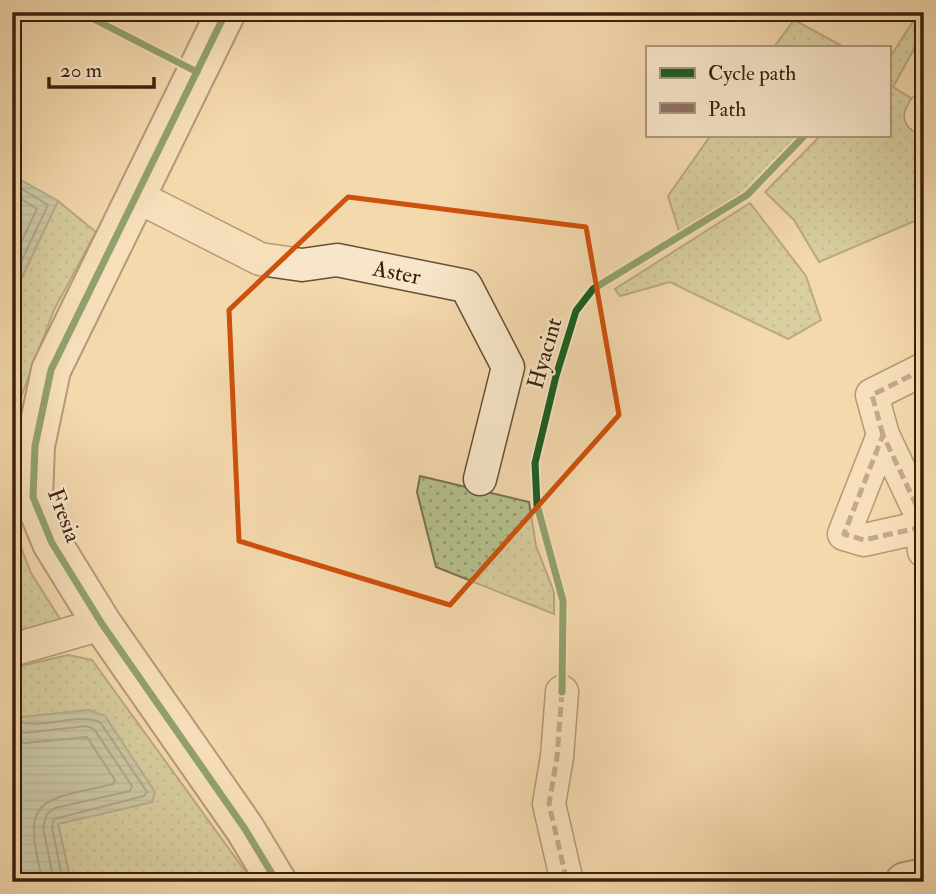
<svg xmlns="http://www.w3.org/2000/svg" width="936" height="894" viewBox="0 0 936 894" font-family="'IM FELL Double Pica',serif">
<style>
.grass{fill:url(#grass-dots);stroke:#78704c;stroke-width:2}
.water{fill:url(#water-rules);stroke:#757d69;stroke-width:2}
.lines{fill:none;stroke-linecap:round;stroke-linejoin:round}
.shore{stroke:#6b6e59;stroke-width:2}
.minor-casing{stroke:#684f34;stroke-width:35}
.tertiary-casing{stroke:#684f34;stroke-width:42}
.minor{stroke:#f8e6ca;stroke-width:32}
.tertiary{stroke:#f8e6ca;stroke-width:38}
.quiet{stroke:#8d6e63;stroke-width:5;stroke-dasharray:10 5;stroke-linecap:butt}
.cycleway-casing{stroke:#f8e6ca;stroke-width:11}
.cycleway{stroke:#1b5e20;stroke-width:7}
.marked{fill:none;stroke:#ce510c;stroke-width:5;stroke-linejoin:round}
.labels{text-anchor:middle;stroke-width:5;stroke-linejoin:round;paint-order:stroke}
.street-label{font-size:23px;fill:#3a210b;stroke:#f8e6ca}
</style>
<defs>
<pattern id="grass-dots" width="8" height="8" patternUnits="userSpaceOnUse" patternTransform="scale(1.75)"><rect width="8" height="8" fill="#b6c08e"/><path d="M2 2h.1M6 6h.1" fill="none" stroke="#959c72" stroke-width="1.8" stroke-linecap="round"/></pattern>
<pattern id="water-rules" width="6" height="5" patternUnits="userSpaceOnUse" patternTransform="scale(1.75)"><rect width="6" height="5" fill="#9cbaa7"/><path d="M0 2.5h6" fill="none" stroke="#809786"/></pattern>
</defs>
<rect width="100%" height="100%" fill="#f4d9ad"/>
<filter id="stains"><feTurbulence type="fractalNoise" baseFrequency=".00286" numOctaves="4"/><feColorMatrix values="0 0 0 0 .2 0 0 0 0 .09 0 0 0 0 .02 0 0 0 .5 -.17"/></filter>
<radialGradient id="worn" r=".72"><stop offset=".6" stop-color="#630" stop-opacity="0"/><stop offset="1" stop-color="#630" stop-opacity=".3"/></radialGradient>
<g class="grass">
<path d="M919,12H924V31L893,87L924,106V217L819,262L794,220L765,192L821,135H889V59Z"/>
<path d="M794,20L844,47H774Z"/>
<path d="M711,135H799L748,189L679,231L668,196Z"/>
<path d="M58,201L96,232L54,310L12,421V298Z"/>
<path d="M750,203L806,276L821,320L788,339L670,282L620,296L615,289Z"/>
<path d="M420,476L529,502L536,546L554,592V614L436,567L417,492Z"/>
<path d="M12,524L31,573L60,619L53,627L12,639Z"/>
<path d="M68,655L92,660L253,882H71L58,824L152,802L89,710L23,717L12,710V668Z"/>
</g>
<g class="water">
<path d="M12,175L58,201L12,298Z"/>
<path d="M12,710L23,717L89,710L105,716L155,792L152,802L58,824L71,882H12Z"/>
</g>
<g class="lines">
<g class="shore">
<path d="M12,183L48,205L12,281"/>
<path d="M12,193L37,209L12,261"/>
<path d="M12,718C36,734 73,711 100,722L147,792L144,796L54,819L52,827L63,882"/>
<path d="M12,729L24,733L86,726L94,729L132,786L130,791L55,808L47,814L43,827L54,882"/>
<path d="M12,741L25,743L87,737L115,780L113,784C37,802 21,796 43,882"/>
</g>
<defs>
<g id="minor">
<path d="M921,116L924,110"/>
<path d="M136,196L260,259L302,265L337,260L466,286L508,367L480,479"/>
<path d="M883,435L872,395L924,369"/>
<path d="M922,527L864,540L844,534L883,435L921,515L924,551"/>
<path d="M12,650L102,624"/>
<path d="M562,692L557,757L549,804L567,882"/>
</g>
<g id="tertiary">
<path d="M226,12L51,370L35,446L33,497L52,543L102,624L245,829L277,882"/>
<path d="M905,882L924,878"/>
</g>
</defs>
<use href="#minor" class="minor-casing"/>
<use href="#tertiary" class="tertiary-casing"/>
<use href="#minor" class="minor"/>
<use href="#tertiary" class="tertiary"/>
<g class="quiet">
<path d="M921,116L924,110"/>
<path d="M883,435L872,395L924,369"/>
<path d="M922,527L864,540L844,534L883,435L921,515L924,551"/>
<path d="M562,692L557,757L549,804L567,882"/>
</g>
<defs>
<g id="cycleway">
<path d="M80,12L197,72"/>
<path d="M226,12L51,370L35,446L33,497L52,543L102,624L245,829L277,882"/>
<path d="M562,692L563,601L537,505L535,463L556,376L576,311L593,289L747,195L805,135"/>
</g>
</defs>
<use href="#cycleway" class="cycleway-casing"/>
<use href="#cycleway" class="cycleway"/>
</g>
<path d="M0 0H936V894H0ZM348,197L586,227L619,415L450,605L239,541L229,310Z" fill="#f4d9ad" fill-opacity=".55" fill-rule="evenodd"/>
<path class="marked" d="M348,197L586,227L619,415L450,605L239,541L229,310Z"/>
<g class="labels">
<g class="street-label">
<text transform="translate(397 272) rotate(11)" y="8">Aster</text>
<text transform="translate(544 353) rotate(-74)" y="8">Hyacint</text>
<text transform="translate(65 515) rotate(69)" y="8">Fresia</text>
</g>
</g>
<rect width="936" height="894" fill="none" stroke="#f4d9ad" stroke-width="42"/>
<rect x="14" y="14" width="908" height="866" fill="none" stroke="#3a210b" stroke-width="3.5"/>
<rect x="21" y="21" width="894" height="852" fill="none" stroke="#3a210b" stroke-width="2"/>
<rect x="646" y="46" width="245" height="91" fill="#f8e6ca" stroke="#ac977e" stroke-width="2"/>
<rect x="660" y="68" width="35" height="10" fill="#1b5e20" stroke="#ac977e" stroke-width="2"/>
<text x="708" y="80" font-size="21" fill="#3a210b">Cycle path</text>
<rect x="660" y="103" width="35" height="10" fill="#8d6e63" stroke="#ac977e" stroke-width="2"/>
<text x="708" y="116" font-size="21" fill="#3a210b">Path</text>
<path d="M49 77v10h105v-10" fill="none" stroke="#3a210b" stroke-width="3.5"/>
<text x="60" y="77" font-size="21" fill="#3a210b" stroke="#f8e6ca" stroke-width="5" paint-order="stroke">20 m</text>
<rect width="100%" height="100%" filter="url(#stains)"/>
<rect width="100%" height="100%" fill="url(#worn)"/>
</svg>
